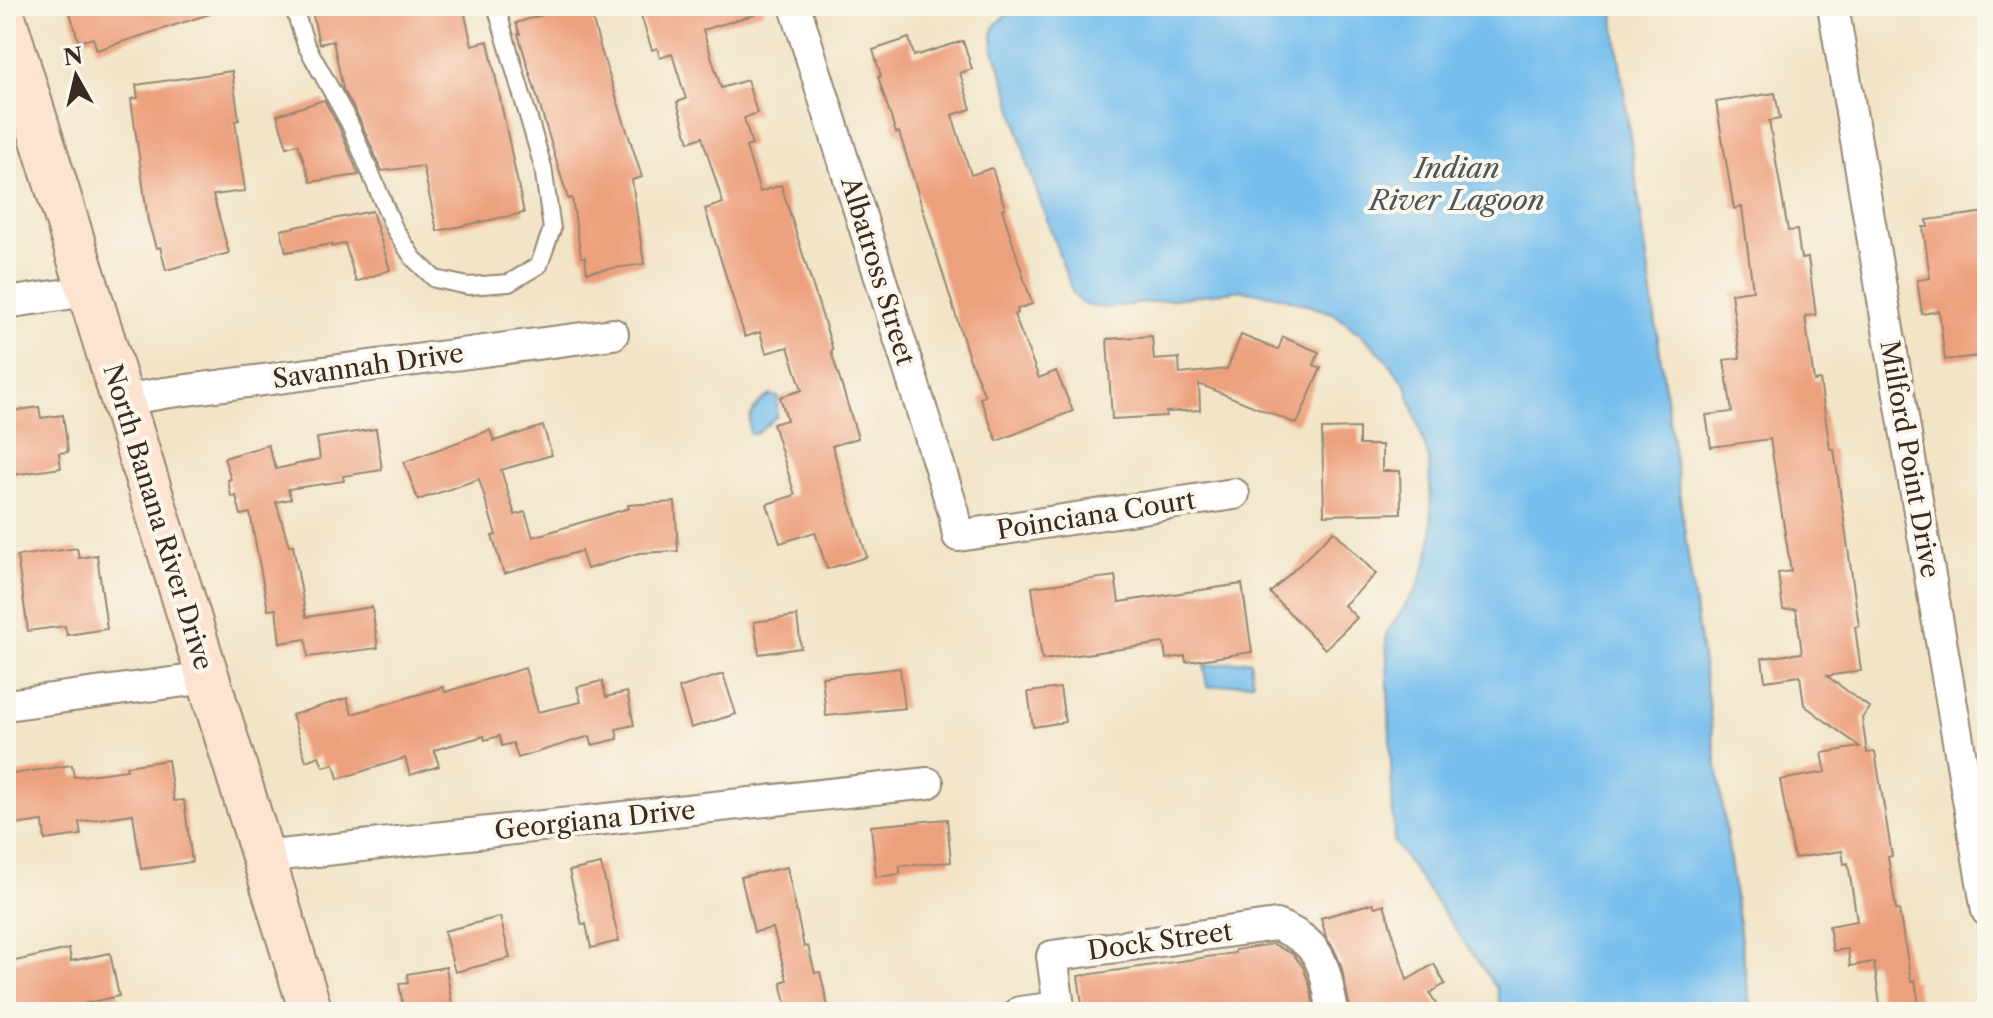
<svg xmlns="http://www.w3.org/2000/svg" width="1993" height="1018" viewBox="0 0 1993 1018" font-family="'Libre Caslon Text',serif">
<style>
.water{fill:#74beed;stroke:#587486;stroke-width:2}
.building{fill:#eda07d}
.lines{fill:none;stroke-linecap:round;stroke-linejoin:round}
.lane-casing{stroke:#968772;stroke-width:20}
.street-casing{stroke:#968772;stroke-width:34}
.secondary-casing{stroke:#968772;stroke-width:46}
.lane{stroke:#fff;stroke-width:16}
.street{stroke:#fff;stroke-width:30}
.secondary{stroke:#fde4d1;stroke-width:42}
.labels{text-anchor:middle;stroke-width:8;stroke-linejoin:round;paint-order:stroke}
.street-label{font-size:26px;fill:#3b2a1e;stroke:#fbf7ec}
.water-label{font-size:28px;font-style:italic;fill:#4c565c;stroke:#fbf7ec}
</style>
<rect width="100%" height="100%" fill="#fbf7ec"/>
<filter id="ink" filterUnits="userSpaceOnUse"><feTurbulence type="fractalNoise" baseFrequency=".0125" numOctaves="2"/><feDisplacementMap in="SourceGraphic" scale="16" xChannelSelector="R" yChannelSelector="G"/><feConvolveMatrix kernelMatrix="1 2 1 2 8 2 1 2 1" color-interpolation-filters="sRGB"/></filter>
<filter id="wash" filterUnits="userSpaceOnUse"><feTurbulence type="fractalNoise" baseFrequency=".006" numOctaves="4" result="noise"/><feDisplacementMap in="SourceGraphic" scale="32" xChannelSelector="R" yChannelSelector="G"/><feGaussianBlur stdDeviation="1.8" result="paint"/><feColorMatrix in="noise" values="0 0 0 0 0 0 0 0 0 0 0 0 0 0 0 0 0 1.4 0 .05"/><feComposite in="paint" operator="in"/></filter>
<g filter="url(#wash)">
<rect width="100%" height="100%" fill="#f2e4c7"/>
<g class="water">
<path d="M1027,6H1612L1751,1012H1501L1497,989L1394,842L1386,634L1418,586L1428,558L1432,536L1429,460L1406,385L1384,357L1364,337L1333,313L1281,297L1242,290L1106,308C1090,306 1082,308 1073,293L1028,167L1008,90L993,48L992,35L995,25L1009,13Z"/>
<path d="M770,395L778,397L777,416L756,434H750C745,418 757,402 770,395Z"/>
<path d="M1250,660L1253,682L1207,687L1204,666Z"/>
</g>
<g id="blocks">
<g class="building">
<path d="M68,6H218L219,11L97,50L93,38L79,42Z"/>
<path d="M335,6H463L472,45L488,41L524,213L437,231L423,166L382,171L359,118L343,89L333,41L319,44L312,11Z"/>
<path d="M572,6H589L601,50L642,177L632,180L644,264L587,272L585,257H581L572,198L568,199L518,34H520L516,23Z"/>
<path d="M638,6H763V12L703,30L721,88L747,80L757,113L744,118L752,145L746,147L760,192L781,185L833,350L831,351L858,438L832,446L867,557L827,569L815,532L780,543L767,504L795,495L773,424L787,420L780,397L802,390L788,347L766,353L760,332L745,337L705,209L723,203L702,137L689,142L677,102L686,99L672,54L660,58L657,48L652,50Z"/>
<path d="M909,38L914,56L963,41L972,69L960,73L971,109L952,115L971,175L992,168L1005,208L1002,209L1032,304L1017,309L1018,313L1014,315L1039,378L1056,371L1073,411L997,441L980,398L985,396L969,358L899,132L896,133L878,77L881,76L873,50Z"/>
<path d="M232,71L239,120L235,121L245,191L213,195L229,253L166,270L160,247L156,248L148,221L131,99L138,98L136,85Z"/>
<path d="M1775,93L1780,119L1769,121L1788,231L1797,230L1801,259L1808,258L1816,315L1805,316L1814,381L1820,380L1830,449H1834L1859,626L1855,627L1861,671L1827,676L1870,708L1862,718L1867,753L1875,752L1892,856L1888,857L1896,910H1899L1911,981L1915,980L1920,1012H1881L1874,962L1850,966L1848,949L1833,951L1829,926L1857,921L1848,863L1844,864L1842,851L1794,858L1780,780L1826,772L1822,753L1860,747L1804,705L1800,676L1765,681L1762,658L1802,653L1796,609L1783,610L1778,573L1791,571L1770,439L1711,447L1706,415L1732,412L1724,360L1740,358L1731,293L1753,290L1742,207L1734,209L1716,102Z"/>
<path d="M324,100L339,127L359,175L311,182L298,144L287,147L277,115Z"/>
<path d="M372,211L390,270L356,282L345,243L332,247V244L286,252L281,230Z"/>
<path d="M1987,212V355L1945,360L1939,311L1922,314L1917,280L1930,278L1923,227H1928L1927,220Z"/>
<path d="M1241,335L1278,350L1283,337L1319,352L1314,365L1321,368L1297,424L1199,384L1200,410L1166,412L1167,416L1112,419L1107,339L1152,336L1154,360L1179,358L1180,374L1227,369Z"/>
<path d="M39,407L41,418L63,415L68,452L59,453L61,468L6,476V412Z"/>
<path d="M543,426L552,455L501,470L515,515L525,512L533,537L629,508L628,505L675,502L678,551L639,553L587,569L581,551L504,574L492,536L496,535L479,479L418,500L404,462L490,430L494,441Z"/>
<path d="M1359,428V445H1382V471H1400L1401,513L1324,515L1322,429Z"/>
<path d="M376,429L382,470L343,476L344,481L288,489L291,499L276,502L289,546L293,545L306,617L372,607L378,648L308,657L306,639L280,643L276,609L268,610L250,513L241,515L236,496L231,497L228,480L231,479L224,458L268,445L276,469L320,459L317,438Z"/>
<path d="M1334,531L1376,574L1344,605L1357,618L1325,649L1270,593Z"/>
<path d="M77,548L79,558L97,555L107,629L67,635L65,626L28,631L17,556Z"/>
<path d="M1115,576L1119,602L1242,584L1252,652L1186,662L1185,656L1166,659L1164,643L1042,660L1032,587Z"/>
<path d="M797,616L801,648L759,654L754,622Z"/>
<path d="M525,668L538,712L581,702L577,687L602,681L606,697L627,692L634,725L616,729L618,739L592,745L590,736L518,758L513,743L502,746L499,736L485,740L484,736L434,750L439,766L410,775L405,758L338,779L334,764L323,767L319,756L306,761L292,715L347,698L352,714L443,687L445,692Z"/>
<path d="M900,668L905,708L826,716L822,677Z"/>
<path d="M723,674L736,714L691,728L679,688Z"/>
<path d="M1060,688L1065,722L1033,727L1028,692Z"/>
<path d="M168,760L174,801L184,800L192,862L141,869L133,814L79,822L81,835L45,840L43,821L6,826V775L72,765L74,777L127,770L126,766Z"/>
<path d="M947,819L951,862L900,866V874L876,877L871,826Z"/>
<path d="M601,864L619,941L591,948L586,924L582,925L569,871Z"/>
<path d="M787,867L804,947L808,946L815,973L820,972L828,1006L803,1012H788L781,982L787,980L773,928L754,932L741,877Z"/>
<path d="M1373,903L1375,907L1384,904L1407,980L1434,964L1445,984L1430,993L1440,1012H1351L1341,965L1334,949L1326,937L1321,918Z"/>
<path d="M500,917L510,958L455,972L444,931Z"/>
<path d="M1273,944L1293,954L1303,967L1310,986L1315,1012H1083L1078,976L1235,953V950Z"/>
<path d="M69,949L71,961L110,953L119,996L86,1003L87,1007L63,1012H6V963Z"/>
<path d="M446,967L453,1012H404L399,984L408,983L407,974Z"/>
</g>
</g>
</g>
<g filter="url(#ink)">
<use href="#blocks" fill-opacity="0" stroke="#968772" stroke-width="2"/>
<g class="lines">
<defs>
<path id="lane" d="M293,6L306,45L349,122L394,228L413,258L435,279L468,286L509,283L539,265L552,229L543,167L496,6"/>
<g id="street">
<path d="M795,6L954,513L958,536L1234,494"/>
<path d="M1833,6L1987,911"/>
<path d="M6,303L88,291"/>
<path d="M123,400L164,393L613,334"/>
<path d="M6,705L208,678"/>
<path d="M263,857L928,783"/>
<path d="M1020,1012L1059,1007L1052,956L1276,925C1324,943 1324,967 1333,1012"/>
</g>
<path id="secondary" d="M6,23L311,1012"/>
</defs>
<use href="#lane" class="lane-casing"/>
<use href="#street" class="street-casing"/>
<use href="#secondary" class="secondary-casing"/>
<use href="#lane" class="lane"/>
<use href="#street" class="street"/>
<use href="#secondary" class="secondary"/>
</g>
</g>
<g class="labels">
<g class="street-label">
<text transform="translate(878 271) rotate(73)" y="9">Albatross Street</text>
<text transform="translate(368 366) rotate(-8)" y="9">Savannah Drive</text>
<text transform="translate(1910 459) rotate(80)" y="9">Milford Point Drive</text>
<text transform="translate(1096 515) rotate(-9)" y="9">Poinciana Court</text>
<text transform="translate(158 517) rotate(73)" y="9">North Banana River Drive</text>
<text transform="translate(595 820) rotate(-6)" y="9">Georgiana Drive</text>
<text transform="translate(1160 941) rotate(-8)" y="9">Dock Street</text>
</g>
<g class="water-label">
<text x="1457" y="178">Indian<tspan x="1457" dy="32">River Lagoon</tspan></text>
</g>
</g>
<rect width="1993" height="1018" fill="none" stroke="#fbf7ec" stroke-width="32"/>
<g transform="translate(76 76) rotate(352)" stroke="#fbf7ec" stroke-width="6" paint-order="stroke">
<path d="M0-6L14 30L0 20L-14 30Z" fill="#3b2a1e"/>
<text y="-12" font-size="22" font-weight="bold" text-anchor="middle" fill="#3b2a1e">N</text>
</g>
</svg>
